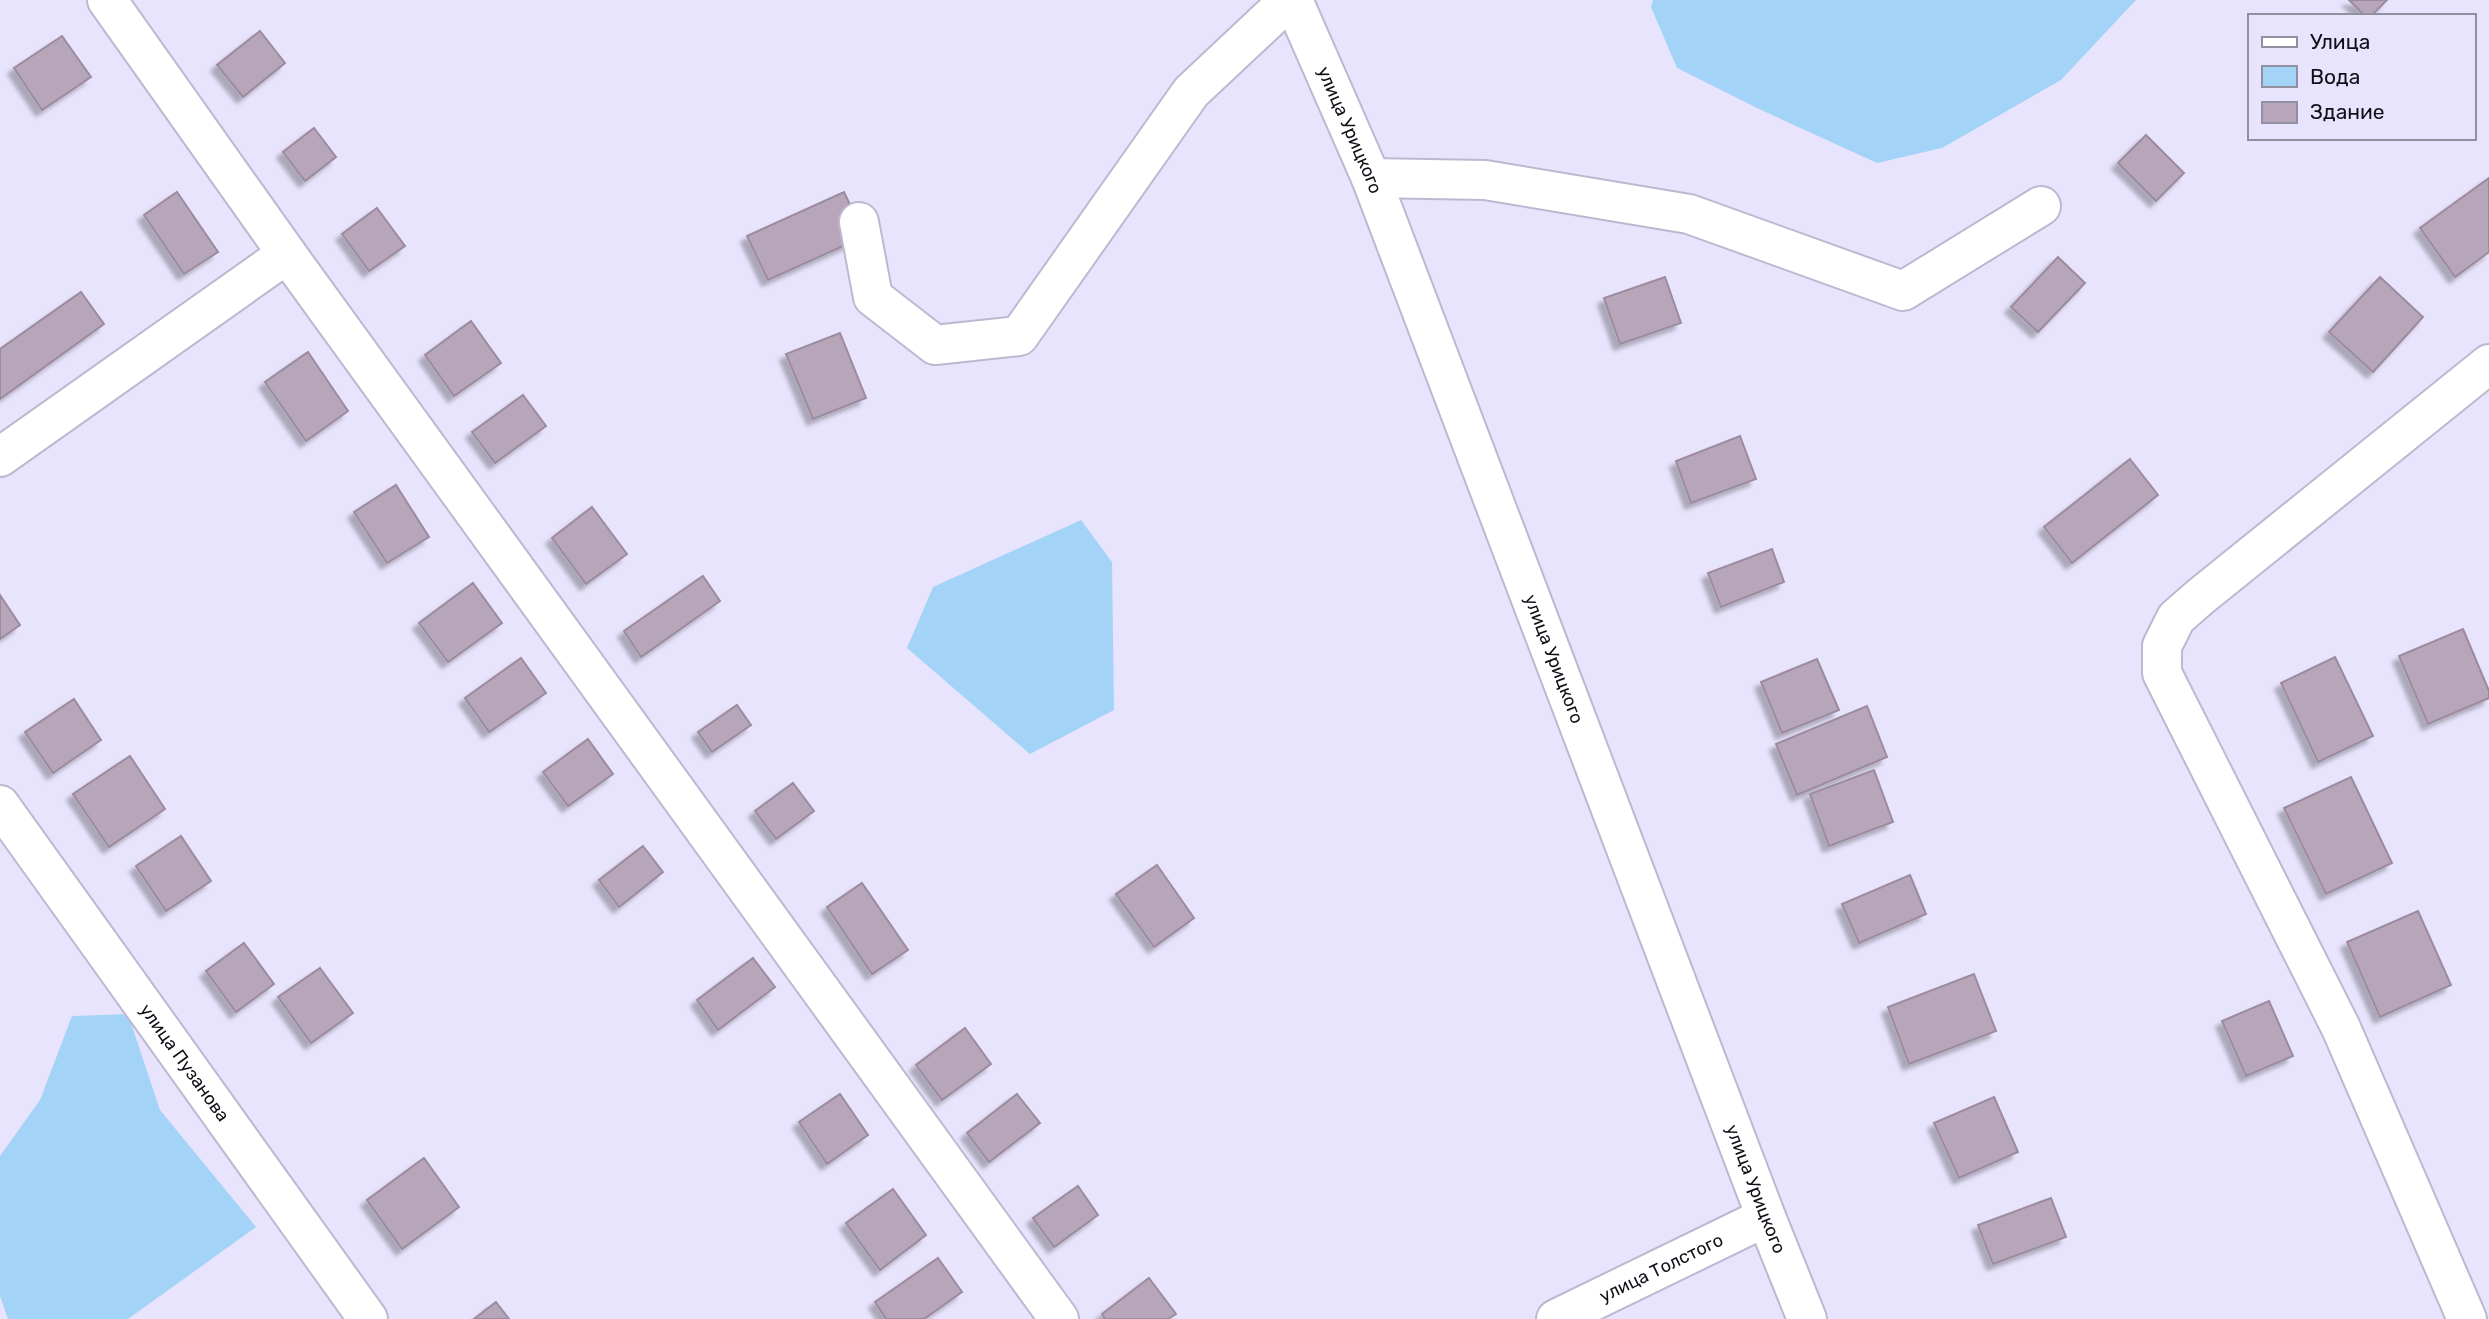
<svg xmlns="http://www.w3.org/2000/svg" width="2489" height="1319" viewBox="0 0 2489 1319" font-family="Rubik,sans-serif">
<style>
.water{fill:#a3d4f7}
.building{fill:#b7a6b9;stroke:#9c8b9e;stroke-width:2;filter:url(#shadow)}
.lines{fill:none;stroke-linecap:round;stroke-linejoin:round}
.minor-casing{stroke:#bdb8d0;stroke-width:42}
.minor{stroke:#fff;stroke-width:38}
.labels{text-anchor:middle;stroke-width:7;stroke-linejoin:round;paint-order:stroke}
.street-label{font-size:18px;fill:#111018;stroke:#e8e4fd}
</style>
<defs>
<filter id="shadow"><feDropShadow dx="-6" dy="6" stdDeviation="2" flood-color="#0004"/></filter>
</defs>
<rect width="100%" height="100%" fill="#e8e4fd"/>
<g class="water">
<path d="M1653,0H2136L2061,80L1942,148L1877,163L1759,109L1677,68L1651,7Z"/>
<path d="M1081,520L1112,562L1114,710L1030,754L907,648L933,587Z"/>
<path d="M128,1014L160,1110L256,1227L128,1319H8L0,1296V1156L40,1100L72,1016Z"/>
</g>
<g class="building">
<path d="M2349,0H2387L2371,16H2365Z"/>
<path d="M260,31L285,63L243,97L217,65Z"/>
<path d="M62,36L91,77L42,110L14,68Z"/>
<path d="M314,128L336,157L305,181L283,152Z"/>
<path d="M2146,135L2184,173L2156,201L2118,163Z"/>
<path d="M2489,178V252L2455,277L2420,228Z"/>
<path d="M177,192L218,252L184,274L144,215Z"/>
<path d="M844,192L865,236L768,280L747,236Z"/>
<path d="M377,208L405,246L369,271L342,234Z"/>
<path d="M2058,257L2085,283L2038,332L2011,307Z"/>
<path d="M1665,277L1681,323L1620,344L1604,298Z"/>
<path d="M2380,277L2423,317L2373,372L2329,332Z"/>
<path d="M81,292L104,324L0,399V349Z"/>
<path d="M471,321L501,363L454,396L425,355Z"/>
<path d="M840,333L866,398L813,419L786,354Z"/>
<path d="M308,352L348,411L306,441L265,382Z"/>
<path d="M523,395L546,426L495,463L472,432Z"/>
<path d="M1740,436L1756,479L1691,503L1676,461Z"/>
<path d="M2130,459L2158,495L2072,563L2044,527Z"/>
<path d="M396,485L429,537L387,563L354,512Z"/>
<path d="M592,507L627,554L586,584L552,538Z"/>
<path d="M1772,549L1784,582L1721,607L1708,573Z"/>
<path d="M703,576L720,601L641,657L624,631Z"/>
<path d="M473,583L502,623L448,662L419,623Z"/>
<path d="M0,595L20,625L0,639Z"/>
<path d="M2463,629L2489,691V698L2428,724L2399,656Z"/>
<path d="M2335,657L2373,736L2318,762L2281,683Z"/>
<path d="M521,658L546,693L489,732L465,698Z"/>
<path d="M1817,659L1839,710L1782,733L1761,682Z"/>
<path d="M74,699L101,740L53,773L25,732Z"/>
<path d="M737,705L751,725L712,752L698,732Z"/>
<path d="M1867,706L1887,757L1797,795L1776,744Z"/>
<path d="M588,739L613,774L568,806L543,772Z"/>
<path d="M130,756L165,809L109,847L73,794Z"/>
<path d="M1874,770L1893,822L1829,846L1810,794Z"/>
<path d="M2351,777L2392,863L2326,894L2284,808Z"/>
<path d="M793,783L814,811L776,839L755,811Z"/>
<path d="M181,836L211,881L166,911L136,866Z"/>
<path d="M643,846L663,872L619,907L599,880Z"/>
<path d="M1157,865L1194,918L1154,947L1116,894Z"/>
<path d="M1910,875L1926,914L1859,943L1842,904Z"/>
<path d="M862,883L908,950L872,974L827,907Z"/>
<path d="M2418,911L2451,985L2380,1017L2347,942Z"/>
<path d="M244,943L274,984L236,1012L206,971Z"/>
<path d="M753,958L775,987L718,1030L697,1000Z"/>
<path d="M320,968L353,1013L311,1043L278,997Z"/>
<path d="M1974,974L1996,1031L1909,1064L1888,1007Z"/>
<path d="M2269,1001L2293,1056L2246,1076L2222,1021Z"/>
<path d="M965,1028L991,1064L942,1100L916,1065Z"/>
<path d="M840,1094L868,1135L827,1164L799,1122Z"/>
<path d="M1017,1094L1040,1123L989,1162L967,1133Z"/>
<path d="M1994,1097L2018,1152L1959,1178L1934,1123Z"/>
<path d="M424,1158L459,1207L402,1249L367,1200Z"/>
<path d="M1078,1186L1098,1215L1054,1247L1033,1218Z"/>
<path d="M893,1189L926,1235L880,1270L846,1223Z"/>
<path d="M2051,1198L2066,1237L1993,1264L1978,1225Z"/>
<path d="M938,1258L962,1292L924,1319H886L875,1302Z"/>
<path d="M1149,1278L1176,1314L1168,1319H1105L1102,1314Z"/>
<path d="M496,1302L509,1319H474Z"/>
</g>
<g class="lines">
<defs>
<g id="minor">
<path d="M107,0L287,254L1059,1319"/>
<path id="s1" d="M1293,0L1371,178L1766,1217L1807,1319"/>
<path d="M1371,178L1485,180L1689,214L1903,291L2041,206"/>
<path d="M859,222L873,297L935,345L1019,336L1191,92L1289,0"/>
<path d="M0,457L287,254"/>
<path id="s2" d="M0,805L368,1319"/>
<path id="s3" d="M1556,1319L1766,1217"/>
<path d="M2467,1319L2341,1028L2162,673V646L2176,618L2200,597L2489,364"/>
</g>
</defs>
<use href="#minor" class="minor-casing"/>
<use href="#minor" class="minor"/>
</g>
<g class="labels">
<g class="street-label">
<text dy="6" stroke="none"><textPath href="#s1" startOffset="142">улица Урицкого</textPath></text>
<text dy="6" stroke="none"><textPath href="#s1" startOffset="709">улица Урицкого</textPath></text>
<text dy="6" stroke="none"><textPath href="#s2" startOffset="317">улица Пузанова</textPath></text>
<text dy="6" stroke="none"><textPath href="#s1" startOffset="1276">улица Урицкого</textPath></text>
<text dy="6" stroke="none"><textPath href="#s3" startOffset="117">улица Толстого</textPath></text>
</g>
</g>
<rect x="2248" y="14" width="228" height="126" fill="#e8e4fd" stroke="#928fa1" stroke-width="2"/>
<rect x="2262" y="37" width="35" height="10" fill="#ffffff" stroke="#928fa1" stroke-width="2"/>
<text x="2310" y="49" font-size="21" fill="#111018">Улица</text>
<rect x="2262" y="66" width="35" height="21" fill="#a3d4f7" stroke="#928fa1" stroke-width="2"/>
<text x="2310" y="84" font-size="21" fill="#111018">Вода</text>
<rect x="2262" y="102" width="35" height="21" fill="#b7a6b9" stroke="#928fa1" stroke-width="2"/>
<text x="2310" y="119" font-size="21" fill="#111018">Здание</text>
</svg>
